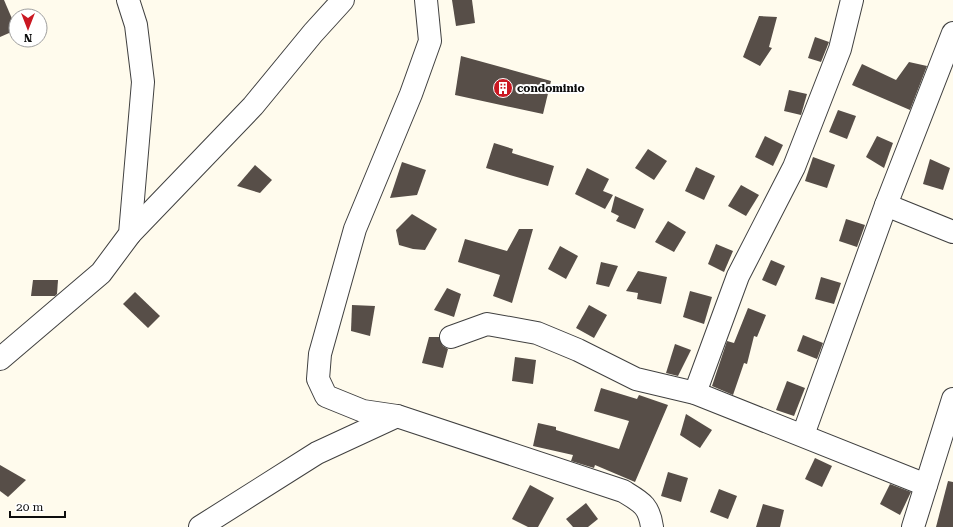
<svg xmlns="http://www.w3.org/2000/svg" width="953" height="527" viewBox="0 0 953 527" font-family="'Roboto Serif',serif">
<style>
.building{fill:#574e48}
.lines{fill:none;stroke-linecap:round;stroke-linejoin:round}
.street-casing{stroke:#404040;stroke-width:24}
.street{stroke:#fff;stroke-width:22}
.labels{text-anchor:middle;stroke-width:4;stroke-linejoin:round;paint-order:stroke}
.poi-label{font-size:11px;font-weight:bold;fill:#0d0d0d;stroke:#fff;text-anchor:start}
</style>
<rect width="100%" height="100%" fill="#fffbed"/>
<g class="building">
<path d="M0,0H4L16,28V30L0,37Z"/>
<path d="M452,0H472L475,23L456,26Z"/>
<path d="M759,16L777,17L769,47L772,48L760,66L743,57Z"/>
<path d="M815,37L829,42L821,62L808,58Z"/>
<path d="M461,56L551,81L543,114L455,95Z"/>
<path d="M909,62L927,66L910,110L852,85L862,64L896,80Z"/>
<path d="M789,90L807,94L801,115L784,111Z"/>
<path d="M838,110L856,116L847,139L829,132Z"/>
<path d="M765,136L783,145L773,166L755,157Z"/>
<path d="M877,136L893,143L884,168L866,157Z"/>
<path d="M494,143L513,149L512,153L554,166L548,186L486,168Z"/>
<path d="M648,149L667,161L654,180L635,168Z"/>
<path d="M813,157L835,165L827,188L805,181Z"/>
<path d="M930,159L950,168L943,190L923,184Z"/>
<path d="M402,162L426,170L417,195L390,198Z"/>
<path d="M255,165L272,180L260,193L237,186Z"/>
<path d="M696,167L715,176L704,200L685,191Z"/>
<path d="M587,168L609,179L603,191L613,195L605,209L575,194Z"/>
<path d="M741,185L759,195L746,216L728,206Z"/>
<path d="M615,196L644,209L635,229L616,221L619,216L611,212Z"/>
<path d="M412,214L437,229L425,250L413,249L399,245L396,230Z"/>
<path d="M846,219L865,225L857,247L839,241Z"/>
<path d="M668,221L686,232L674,252L655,242Z"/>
<path d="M519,229H533L512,303L493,296L500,275L458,262L465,239L507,251Z"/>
<path d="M716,244L733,251L724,272L708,264Z"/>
<path d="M560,246L578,256L566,279L548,269Z"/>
<path d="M771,260L785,266L776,286L762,280Z"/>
<path d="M601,262L618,266L609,287L596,284Z"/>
<path d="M638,271L667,277L661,304L637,299L638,293L626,291Z"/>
<path d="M821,277L841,283L834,304L815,299Z"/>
<path d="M33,280H58L57,294L55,296H31Z"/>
<path d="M447,288L461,294L454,317L434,310Z"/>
<path d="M690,291L712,297L704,324L683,317Z"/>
<path d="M135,292L160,316L148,328L123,304Z"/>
<path d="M352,305L375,306L370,336L351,331Z"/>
<path d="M589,305L607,315L594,338L576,328Z"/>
<path d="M748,308L766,315L757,337L754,336L747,364L744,363L733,395L712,386L727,341L734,343Z"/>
<path d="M803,335L823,343L817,359L797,351Z"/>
<path d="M429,337H439L443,346L448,349L443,368L422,363Z"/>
<path d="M675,344L691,350L678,376L666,373Z"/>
<path d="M515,357L536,360L533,384L512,381Z"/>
<path d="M787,381L805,388L794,416L776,410Z"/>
<path d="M601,388L637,399L639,395L668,405L635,482L595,465L594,468L571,461L573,455L533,446L538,423L556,427V430L619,449L629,421L594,411Z"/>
<path d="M686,414L712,430L700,448L680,435Z"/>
<path d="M815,458L832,466L822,487L805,479Z"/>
<path d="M0,465L26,480L8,497L0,491Z"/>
<path d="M668,472L688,478L681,502L661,496Z"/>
<path d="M948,481L953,482V527H936Z"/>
<path d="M890,484L911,492L900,515L880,504Z"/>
<path d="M530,485L554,498L538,527H528L512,519Z"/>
<path d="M719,489L737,496L728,519L710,512Z"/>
<path d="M586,503L598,519L588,527H573L566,519Z"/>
<path d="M763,504L784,510L780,527H756Z"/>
</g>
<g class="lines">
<defs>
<g id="street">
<path d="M426,0L430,41L411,94L355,229L320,354L318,379L326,396L363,411L397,416L623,491C641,502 649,505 652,527"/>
<path d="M953,33L886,205L953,232"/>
<path d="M130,234L253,106L313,33L343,0"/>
<path d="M451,337L487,324L537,333L578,350L636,379L695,393L926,485"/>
<path d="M0,359L101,273L130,234L143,82L136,25L128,0"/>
<path d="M695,393L738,276L794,167L840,49L852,0"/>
<path d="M803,435L886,205"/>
<path d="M200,527L317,453L397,416"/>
<path d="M913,527L953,399"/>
</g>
</defs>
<use href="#street" class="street-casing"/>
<use href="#street" class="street"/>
</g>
<defs>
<symbol id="building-disc" viewBox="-11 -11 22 22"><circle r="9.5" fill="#ca1822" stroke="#fff"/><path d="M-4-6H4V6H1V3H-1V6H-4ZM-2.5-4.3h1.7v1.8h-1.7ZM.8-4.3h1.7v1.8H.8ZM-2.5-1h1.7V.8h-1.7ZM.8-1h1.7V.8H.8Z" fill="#fff"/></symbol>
</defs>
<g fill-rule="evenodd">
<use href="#building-disc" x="492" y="77" width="22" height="22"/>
</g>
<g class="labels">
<g class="poi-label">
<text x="517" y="92">condominio</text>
</g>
</g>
<g transform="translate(28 28) rotate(180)"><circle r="19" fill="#ffffff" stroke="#9e9e9e"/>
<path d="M0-3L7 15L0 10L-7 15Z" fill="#ca1822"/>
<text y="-6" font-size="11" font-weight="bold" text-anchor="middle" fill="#0d0d0d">N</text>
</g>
<path d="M10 511v6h55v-6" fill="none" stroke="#0d0d0d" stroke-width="2"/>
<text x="16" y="511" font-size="12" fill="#0d0d0d" stroke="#ffffff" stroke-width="3" paint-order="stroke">20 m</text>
</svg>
